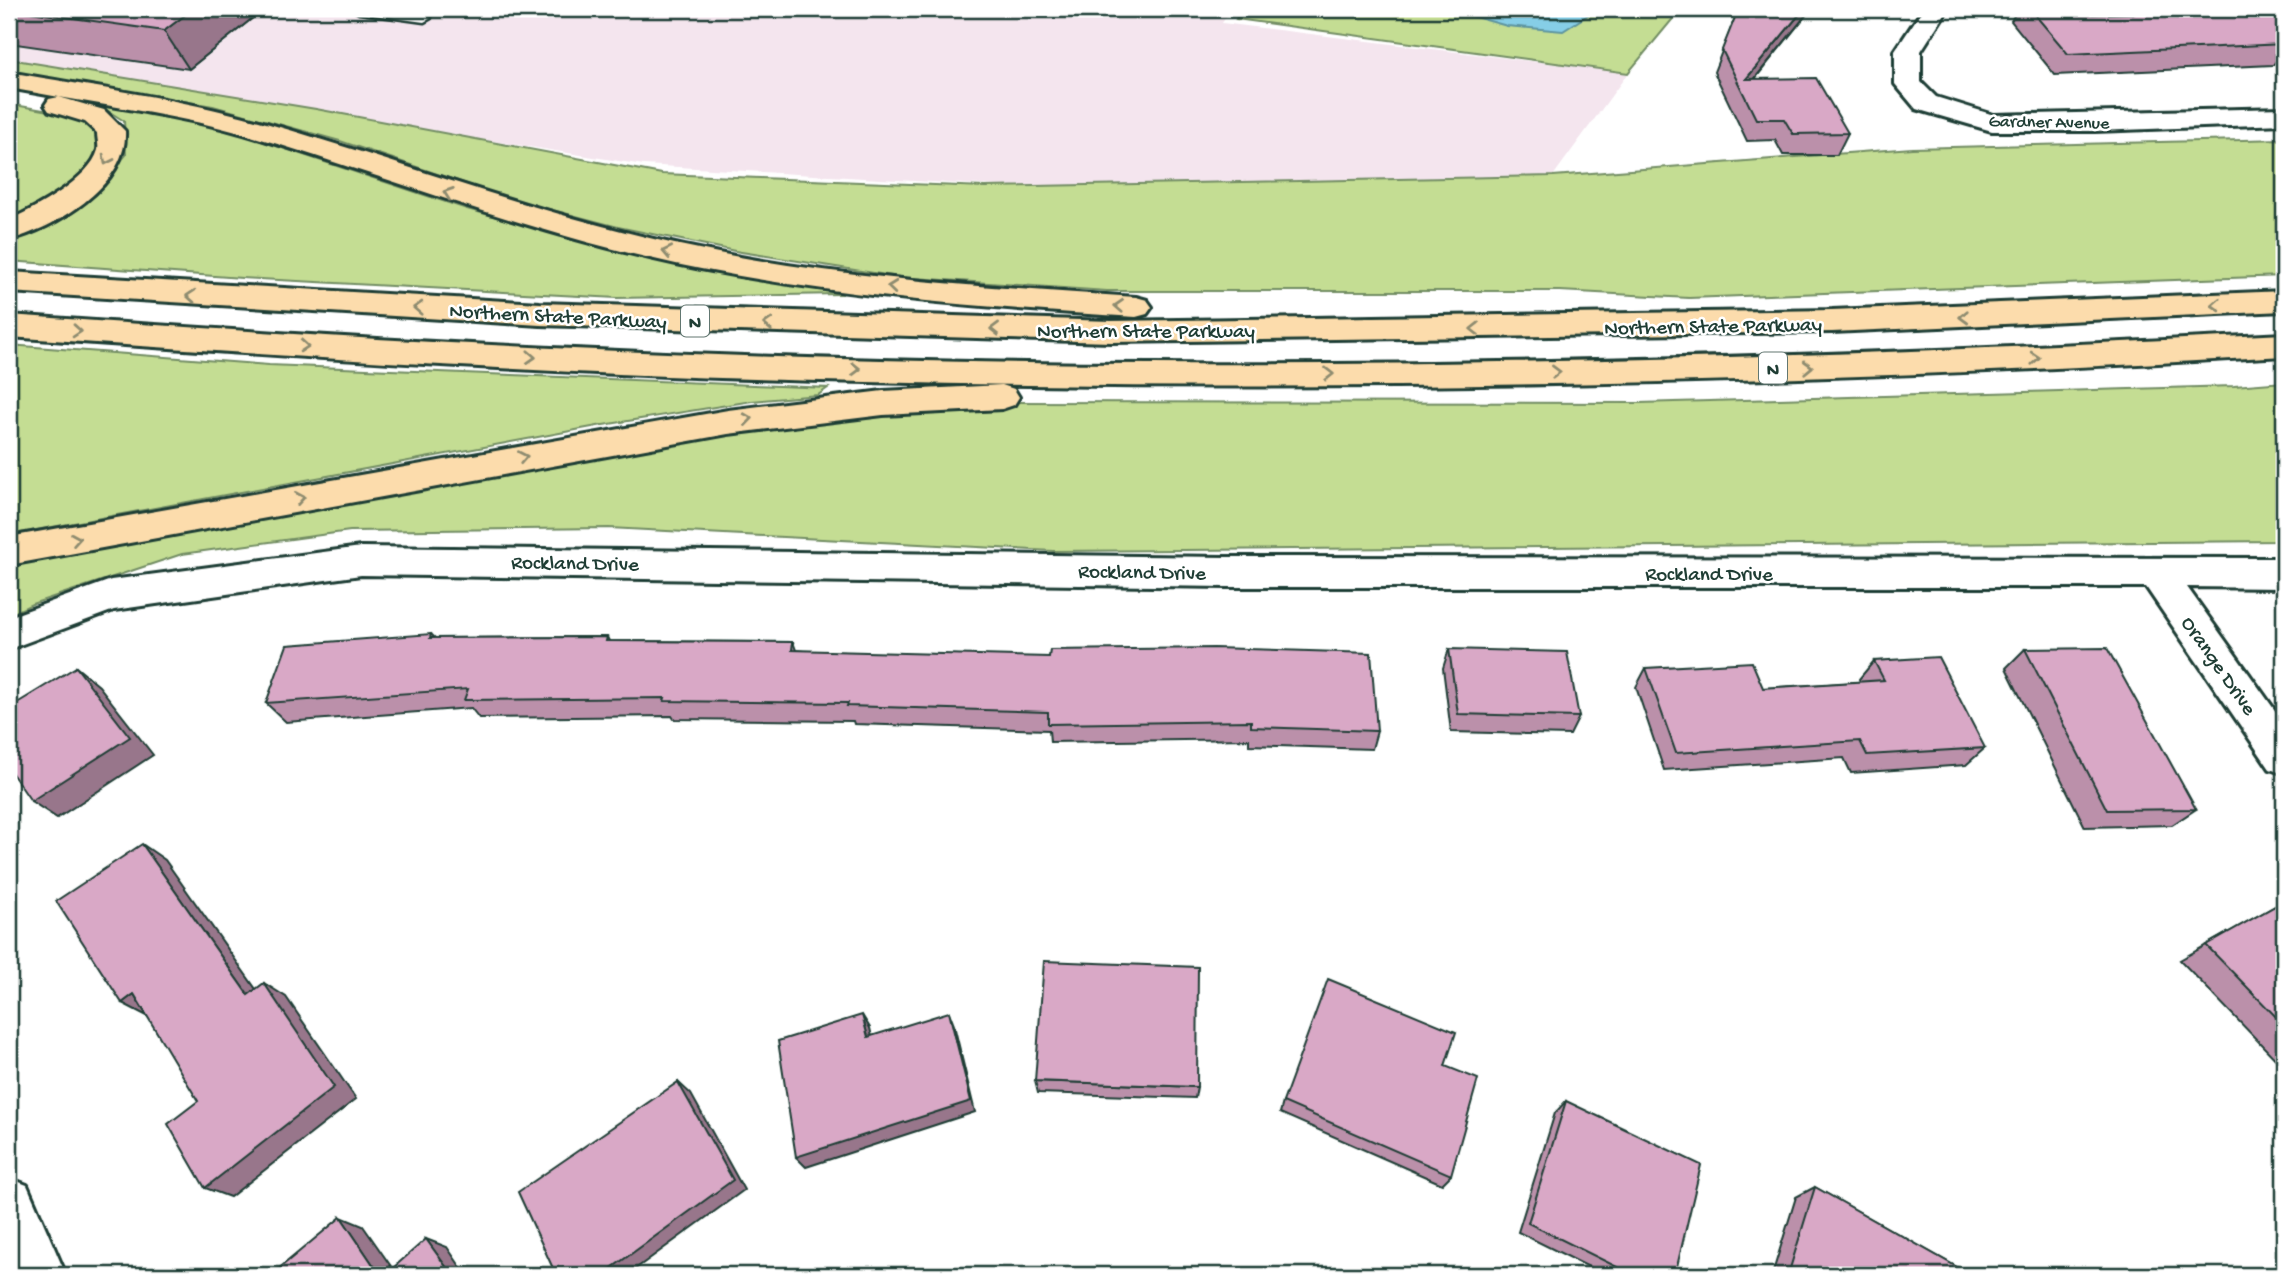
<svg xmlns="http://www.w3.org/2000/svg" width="2293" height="1284" viewBox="0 0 2293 1284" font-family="'Gochi Hand',sans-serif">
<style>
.built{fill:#f4e5ee}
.green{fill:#c4dd93;stroke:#728d64;stroke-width:2}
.water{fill:#86cee7;stroke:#5d949f;stroke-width:2}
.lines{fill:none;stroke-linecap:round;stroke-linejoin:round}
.lane-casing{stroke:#1f3d34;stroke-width:5}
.street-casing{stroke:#1f3d34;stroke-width:6}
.highway-casing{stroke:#1f3d34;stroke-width:6}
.lane{fill:#fff;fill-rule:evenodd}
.street{fill:#fff;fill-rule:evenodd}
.highway{fill:#fcdcac;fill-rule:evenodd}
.wall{fill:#bb90aa;stroke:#1f3d34;stroke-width:2}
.shaded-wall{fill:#98768b;stroke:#1f3d34;stroke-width:2}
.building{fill:#d9a8c6;stroke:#1f3d34;stroke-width:2}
.oneway{stroke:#8e8c70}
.labels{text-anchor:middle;stroke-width:5;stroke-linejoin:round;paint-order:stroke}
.far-street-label{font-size:18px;fill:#1f3d34;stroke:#fff}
.shield{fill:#fff;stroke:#627771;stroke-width:2}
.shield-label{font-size:19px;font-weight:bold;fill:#1f3d34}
.street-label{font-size:21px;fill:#1f3d34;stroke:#fff}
</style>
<rect width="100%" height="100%" fill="#fff"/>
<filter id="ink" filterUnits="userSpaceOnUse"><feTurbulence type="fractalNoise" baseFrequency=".0143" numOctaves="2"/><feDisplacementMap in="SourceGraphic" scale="14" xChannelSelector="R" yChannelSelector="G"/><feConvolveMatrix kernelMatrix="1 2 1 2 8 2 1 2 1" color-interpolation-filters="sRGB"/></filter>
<g filter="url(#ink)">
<path class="built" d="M9,9H1231L1222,23L1628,73L1553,176L1015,187L644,165L9,65Z"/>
<g class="green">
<path d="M1242,9H1681L1628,73L1236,19Z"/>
<path d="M9,59L316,109L662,174L985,187L1553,176L1912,148L2284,139V276L1689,298L1560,291H1107L899,277L735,251L618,227L514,200L340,141L213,106L9,72Z"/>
<path d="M107,103L207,123L467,209L633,254L843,294L617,298L242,278L9,261V236L39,225L93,194L126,155L124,121L102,107Z"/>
<path d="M9,104L83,117L100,138L89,169L51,201L9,219Z"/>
<path d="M9,345L269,365L828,388L818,395L752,401L603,425L9,535Z"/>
<path d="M2284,382V541L1053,551L609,528L350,531L182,554L32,604L9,615V559L813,420L977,402L1639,403L2234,386Z"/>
</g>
<path class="water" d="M1447,9H1597L1563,31L1507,26Z"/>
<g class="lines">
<defs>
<path id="lane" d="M352,9C371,8 417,7 431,18L424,22L359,13Z"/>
<g id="street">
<path d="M1923,9H1948L1921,51V82L1936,97L1994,115L2284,108V124L2095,131H1992L1916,109L1895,84V51Z"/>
<path d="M361,547L1226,557L2284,558V588L2187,587L2284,723V774L2270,769L2146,587H1226L361,575L114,610L9,649V617L111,580Z"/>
<path d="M9,1178L27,1185L66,1275H14L9,1263Z"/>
</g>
<g id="highway">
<path d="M9,72C92,87 178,98 259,121C406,163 548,218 699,249C842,279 990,287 1136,297L1147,300L1152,307L1147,314L1136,317C990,308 845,297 701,269C545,239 396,179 244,134C184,117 121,108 59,97L104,110L125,131C128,185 56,228 9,240V220C34,209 90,179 98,150C99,145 97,138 97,133L85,122L49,111L45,105L49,99L59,97L9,88Z"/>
<path d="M9,272L540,303L1111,321L1832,310L2284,291V311L1832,332L1111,342L540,325L9,292Z"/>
<path d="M9,315C389,342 770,363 1152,364C1530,366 1907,354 2284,334V356C1812,384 1339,393 866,382C580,376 294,357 9,337Z"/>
<path d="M1002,385L1014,389L1019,397L1014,405L1002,409L883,415L728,434L9,565V537L728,410L883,391Z"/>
</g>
</defs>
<use href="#lane" class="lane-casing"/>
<use href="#street" class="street-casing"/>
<use href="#highway" class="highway-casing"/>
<use href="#lane" class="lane"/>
<use href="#street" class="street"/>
<use href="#highway" class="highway"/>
</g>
<g class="wall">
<path d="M9,9H264L189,69L9,43Z"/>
<path d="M1741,9H1811L1755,79L1848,133L1837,155H1783L1775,140L1747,141L1714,72L1736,15Z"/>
<path d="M2018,9H2078L2075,15L2284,9V50L2273,65L2055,75L2011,21Z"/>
<path d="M431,634L435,638L607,637L609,641L793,642L796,650L1377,731L1372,749L1249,745V739L1050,742L1049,730L854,724L853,721L674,719L672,716L479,718L471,708L286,722L266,703Z"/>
<path d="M1449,649L1579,717L1570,735L1451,732L1443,668Z"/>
<path d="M2025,649L2196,809L2172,825L2085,827L2006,668Z"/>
<path d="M1874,661L1985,748L1966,765L1851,773L1844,758L1664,770L1636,687L1646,668L1763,688L1860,682L1859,679Z"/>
<path d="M2284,901V1068L2180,960Z"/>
<path d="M1445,1066L1451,1175L1442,1184L1280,1113L1283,1102Z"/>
<path d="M1035,1081L1197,1087L1195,1098L1038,1093Z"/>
<path d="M1566,1101L1675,1275H1605L1518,1232L1555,1113Z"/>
<path d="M1815,1187L1971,1275H1772L1796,1197Z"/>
</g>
<g class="shaded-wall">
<path d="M193,9H264L189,69L164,31Z"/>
<path d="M1804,9H1811L1743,93L1746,79Z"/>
<path d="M76,667L99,686L153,755L57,818L31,801Z"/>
<path d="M142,844L165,860L270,1009L248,995Z"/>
<path d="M264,983L286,997L356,1099L230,1197L205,1188Z"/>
<path d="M134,994L147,1016L122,1003Z"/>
<path d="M949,1012L954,1025L975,1112L806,1167L796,1157Z"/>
<path d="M862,1015L870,1028L875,1050L868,1037Z"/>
<path d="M678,1082L691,1094L744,1190L627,1275H602Z"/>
<path d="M341,1217L363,1226L397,1275H380Z"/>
<path d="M426,1239L447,1247L466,1275H452Z"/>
</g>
<g class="building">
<path d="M9,9H193L164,31Z"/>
<path d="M1741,9H1804L1746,79L1816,78L1848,133L1793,134L1784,119H1756L1722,50L1736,15Z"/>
<path d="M2030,9H2078L2075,15L2284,9V44L2068,54Z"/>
<path d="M431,634L430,638L607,637L606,641L793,642L792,650L1049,657L1050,650L1214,648L1371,653L1377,731L1251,727V721L1048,724V712L847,706L848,703L664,701L665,698L464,700L468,689L266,703L287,645Z"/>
<path d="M2107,648L2196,809L2107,810L2025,649Z"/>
<path d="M1449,649L1567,652L1579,717L1458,714Z"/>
<path d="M1938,657L1985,748L1867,755L1860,741L1676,753L1646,668L1752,662L1763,688L1884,680L1874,661Z"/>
<path d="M76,667L130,737L31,801L9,769V708Z"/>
<path d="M142,844L248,995L264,983L334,1087L205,1188L168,1124L198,1101L134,994L122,1003L56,901Z"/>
<path d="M2284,901V1025L2206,945Z"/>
<path d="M1044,961L1198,967L1197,1087L1035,1081Z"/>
<path d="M1328,979L1456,1032L1445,1066L1478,1079L1451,1175L1283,1102Z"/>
<path d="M949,1012L971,1101L796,1157L778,1041L862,1015L868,1037Z"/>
<path d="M678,1082L733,1180L602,1275H556L518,1192Z"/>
<path d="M1566,1101L1701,1165L1675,1275H1633L1528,1223Z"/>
<path d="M1815,1187L1971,1275H1788Z"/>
<path d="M341,1217L380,1275H271Z"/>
<path d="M426,1239L452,1275H385Z"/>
</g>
<defs><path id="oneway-chevron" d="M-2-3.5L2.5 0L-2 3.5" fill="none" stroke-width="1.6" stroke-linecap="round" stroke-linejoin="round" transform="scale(1.75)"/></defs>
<g class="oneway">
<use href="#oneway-chevron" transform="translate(107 160) rotate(116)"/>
<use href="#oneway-chevron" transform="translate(448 193) rotate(-161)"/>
<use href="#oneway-chevron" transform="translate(667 252) rotate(-168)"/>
<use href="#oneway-chevron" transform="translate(892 287) rotate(-174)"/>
<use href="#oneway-chevron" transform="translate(191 296) rotate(-176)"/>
<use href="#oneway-chevron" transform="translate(2216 305) rotate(177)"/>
<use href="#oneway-chevron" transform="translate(1119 306) rotate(-177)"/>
<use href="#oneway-chevron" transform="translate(418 308) rotate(-177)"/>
<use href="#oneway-chevron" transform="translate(1964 317) rotate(178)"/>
<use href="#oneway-chevron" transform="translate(768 324) rotate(-178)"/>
<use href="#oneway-chevron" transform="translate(995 329) rotate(-179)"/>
<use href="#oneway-chevron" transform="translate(1475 329) rotate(-180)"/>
<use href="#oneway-chevron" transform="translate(77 331) rotate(4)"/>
<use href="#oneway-chevron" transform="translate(304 346) rotate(4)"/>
<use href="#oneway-chevron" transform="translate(531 357) rotate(3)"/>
<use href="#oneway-chevron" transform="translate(2035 358) rotate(-3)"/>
<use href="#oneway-chevron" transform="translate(1808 367) rotate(-2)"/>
<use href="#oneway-chevron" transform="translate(856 369) rotate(1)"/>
<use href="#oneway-chevron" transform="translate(1556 372) rotate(-1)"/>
<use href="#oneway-chevron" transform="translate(1329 374)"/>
<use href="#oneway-chevron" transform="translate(748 419) rotate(-8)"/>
<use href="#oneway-chevron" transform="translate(523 457) rotate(-11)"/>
<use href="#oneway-chevron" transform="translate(300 498) rotate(-10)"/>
<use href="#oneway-chevron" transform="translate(76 539) rotate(-10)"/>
</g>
</g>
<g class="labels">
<g class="far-street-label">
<text transform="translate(2049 121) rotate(1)" y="6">Gardner Avenue</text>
</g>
<g class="shield">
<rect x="681" y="305.5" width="28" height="31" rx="5"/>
<rect x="1759" y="352.5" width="28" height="31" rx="5"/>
</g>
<g class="shield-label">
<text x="695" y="328">N</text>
<text x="1773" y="375">N</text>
</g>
<g class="street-label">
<text transform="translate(558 315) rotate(3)" y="7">Northern State Parkway</text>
<text transform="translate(1713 325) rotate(-1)" y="7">Northern State Parkway</text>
<text x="1146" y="337">Northern State Parkway</text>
<text transform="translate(575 562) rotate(1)" y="7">Rockland Drive</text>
<text transform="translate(1142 571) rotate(1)" y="7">Rockland Drive</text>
<text x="1709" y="580">Rockland Drive</text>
<text transform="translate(2220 665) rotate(55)" y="7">Orange Drive</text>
</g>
</g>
<rect width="2293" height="1284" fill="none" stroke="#fff" stroke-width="35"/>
<rect x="18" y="18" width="2258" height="1249" fill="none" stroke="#1f3d34" stroke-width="2.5" filter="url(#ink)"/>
</svg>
